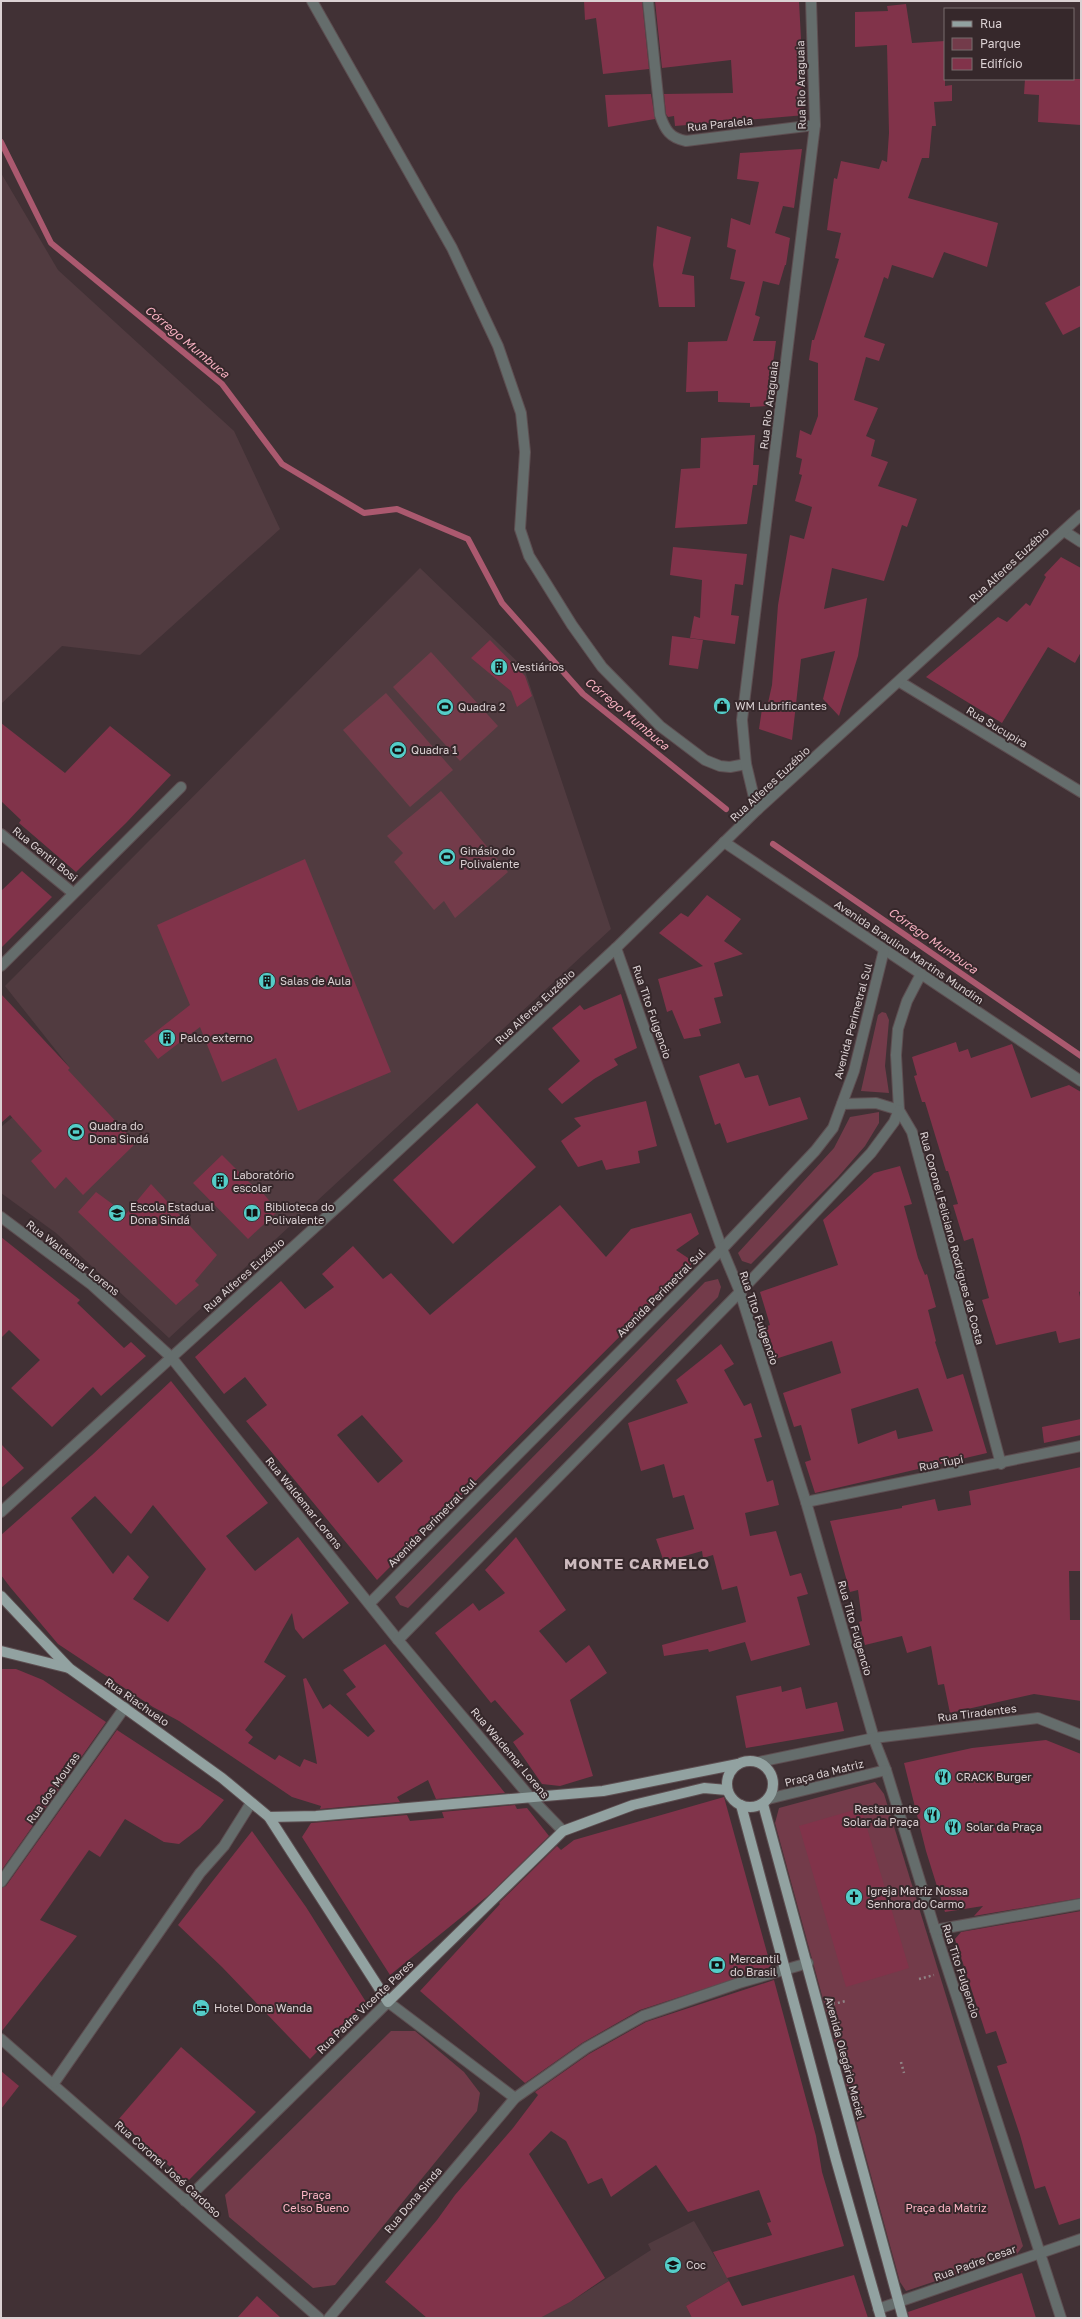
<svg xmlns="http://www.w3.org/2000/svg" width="1082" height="2319" viewBox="0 0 1082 2319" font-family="'Golos Text',sans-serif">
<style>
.built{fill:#513b40}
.green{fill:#733b4a}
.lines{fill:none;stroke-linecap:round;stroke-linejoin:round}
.stream{stroke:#ab596f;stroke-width:6}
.building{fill:#81334a;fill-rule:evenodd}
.minor-casing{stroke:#5d4e51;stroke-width:12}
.major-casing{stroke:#5d4e51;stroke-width:12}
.path{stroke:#908486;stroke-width:2.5;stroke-dasharray:2 3;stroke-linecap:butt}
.minor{stroke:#656d6c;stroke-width:10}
.major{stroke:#92a2a1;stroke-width:10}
.labels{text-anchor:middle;stroke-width:4;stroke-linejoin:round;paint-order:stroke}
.street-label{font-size:11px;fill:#dbd1d3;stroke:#36282b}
.poi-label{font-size:11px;fill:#dbd1d3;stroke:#36282b;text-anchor:start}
.park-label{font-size:11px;fill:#fcb6c5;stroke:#36282b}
.water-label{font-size:12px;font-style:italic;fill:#f5afbf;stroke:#36282b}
.district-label{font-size:15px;font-weight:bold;letter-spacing:1px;fill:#cdbabe;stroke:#36282b}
</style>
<rect width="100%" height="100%" fill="#413135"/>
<g class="built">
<path d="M1,173L58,270L234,431L280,529L140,655L62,646L1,704Z"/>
<path d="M420,568L524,668L611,929L169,1338L56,1233L1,1193V1127L70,1068L5,986Z"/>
<path d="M694,2221L729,2281L686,2306L692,2318H539L570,2302L651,2250L648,2244Z"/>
</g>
<g class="green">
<path d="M431,652L498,726L460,761L393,687Z"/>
<path d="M386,693L453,770L410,807L343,730Z"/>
<path d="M441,791L508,872L455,918L444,901L434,910L394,862L403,853L387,836Z"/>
<path d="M882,1012L886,1013L889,1020L885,1066L889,1093L861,1091L878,1015Z"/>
<path d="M879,1112V1123L865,1146L838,1177L751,1264L742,1261L738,1253L834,1148L850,1117Z"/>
<path d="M718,1279L721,1287L718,1297L408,1608L400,1605L395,1597L705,1282Z"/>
<path d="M875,1782L884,1794L1023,2246L1017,2254L906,2291L900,2282L775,1823L779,1808Z"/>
<path d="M391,2031H415L464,2072L480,2093L477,2111L335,2285L313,2288L229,2217L225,2195Z"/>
</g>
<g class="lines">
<g class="stream">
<path d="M1,142L51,243L222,384L282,464L364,513L397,509L468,539L502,603L583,694L726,809"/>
<path d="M773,844L1081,1056"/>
</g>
</g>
<g class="building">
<path d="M584,1H642L649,69L603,74L596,18L585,20Z"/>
<path d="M655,1H799L805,115L675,126L674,116L668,117L666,114L664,94L733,93L731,60L662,68Z"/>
<path d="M906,4L912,43L945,41V86L952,85V101L934,102L936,126H932L929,158H922L908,198L998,223L987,267L944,252L933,278L892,265L888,279L884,277L864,337L885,344L879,361L866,357L854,400L878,408L866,436L875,440L871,456L888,462L878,486L917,499L907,527L902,525L884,581L832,568L824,609L867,598L858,656L839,716L823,699L835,651L801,659L792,740L759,729L763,702L768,703L772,685L778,605L790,535L804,539L812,507L795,501L802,475L799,474L802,459L796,457L800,430L811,435L818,416V363L809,360L812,340H814L839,259L835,258L841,233L827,230L834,178L837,179L841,161L879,169L882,160L887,162L889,133L887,45L855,47V12L888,11L887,6Z"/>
<path d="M1025,79H1081V125L1038,122L1039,95L1024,94Z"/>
<path d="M651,94L655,119L608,127L605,95Z"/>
<path d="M802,149L794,208L783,206L775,233L790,238L786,265H785L779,285L763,281L755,315L760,317L753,341H776L767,406L750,407V403L718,402V391L686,392L688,342L727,341L745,282L730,279L736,250L727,247L731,218L750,225L759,182L737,179L740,153Z"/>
<path d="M657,226L691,237L682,274L694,276L695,307H659L653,265Z"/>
<path d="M1081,285V326L1063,335L1045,303Z"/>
<path d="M755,435L753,465H759L757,485H753L747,524L675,528L681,469L700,468L701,438Z"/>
<path d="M673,547L747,554L743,585L735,584L731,615L739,616L735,644L690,638L694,616L700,618L702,580L670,575Z"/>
<path d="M1061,557L1081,568V652L1075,663L1048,647L1002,723L926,677L998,617L1007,622L1026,603L1030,606L1046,577L1044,575Z"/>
<path d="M672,636L703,640L698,669L669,665Z"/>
<path d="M490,640L525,676L532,696L517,707L511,691L471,658Z"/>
<path d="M1,723L65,773L110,726L171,775L126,823L76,872L19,823L21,820L1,801Z"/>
<path d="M305,859L391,1072L298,1111L276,1058L222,1082L200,1027L158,1059L144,1041L190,1005L157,925Z"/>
<path d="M22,871L52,897L1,948V891Z"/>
<path d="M707,895L741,919L724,941L743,954L714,963L723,996L714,998L721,1023L699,1029L701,1036L684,1039L672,1010L667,1012L658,979L703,966L659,933L681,913L688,917Z"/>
<path d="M1,994L70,1068L68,1070L136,1143L83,1195L66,1177L55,1189L31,1161L42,1151L10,1115L1,1123Z"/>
<path d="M621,994L637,1048L614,1059L618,1065L594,1079L562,1104L548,1089L580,1061L552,1028L580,1005L584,1010Z"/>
<path d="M956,1042L959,1052L968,1049L971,1058L1012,1044L1031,1098L1069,1085L1081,1092V1291L1079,1292L1081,1302V1338L1059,1343L1056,1331L996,1345L982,1300L989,1298L973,1238L964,1241L953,1205L958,1204L948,1171H946L925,1102H922L914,1076L917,1075L912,1057Z"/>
<path d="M739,1063L745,1078L758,1075L769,1106L800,1097L808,1119L727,1143L720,1123L715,1125L699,1076Z"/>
<path d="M646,1101L657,1146L638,1151L640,1163L606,1170L602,1160L578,1167L561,1141L581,1126L574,1118Z"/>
<path d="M477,1103L536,1167L453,1244L393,1180Z"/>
<path d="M222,1155L255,1188L257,1186L278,1211L248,1239L193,1183Z"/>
<path d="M900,1166L912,1204L904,1206L918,1258L925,1275L927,1274L936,1307L928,1310L936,1341L935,1342L947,1379L963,1374L987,1453L815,1493L805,1462L811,1460L801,1425L794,1427L783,1393L841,1373L832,1341L772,1360L761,1328L770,1325L760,1292L838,1265L823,1220L874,1173ZM918,1388L933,1431L898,1439L896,1430L858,1444L851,1409Z"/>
<path d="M151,1184L217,1255L195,1281L199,1285L176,1305L78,1212L96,1192L126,1214Z"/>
<path d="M560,1205L606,1257L631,1229L691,1213L699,1234L676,1250L694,1262L377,1580L246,1421L267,1405L245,1377L224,1394L195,1357L281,1281L305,1309L334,1287L322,1274L353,1246L383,1279L391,1273L430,1315ZM362,1415L403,1461L378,1483L337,1435Z"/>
<path d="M1,1237L80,1300L77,1303L124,1348L131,1342L146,1356L101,1396L93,1387L52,1427L11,1388L40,1360L9,1330L1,1338Z"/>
<path d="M721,1344L734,1364L724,1370L744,1406L751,1403L762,1437L754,1439L767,1482L773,1480L779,1505L745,1513L750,1536L776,1531L790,1576L801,1573L808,1594L797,1597L810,1645L751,1661L745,1642L709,1652L708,1649L664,1656L662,1645L746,1622L737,1586L722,1590L713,1555L703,1558L702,1551L664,1562L656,1539L694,1529L684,1495L673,1498L664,1464L641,1471L628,1423L688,1403L676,1380Z"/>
<path d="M171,1381L268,1503L226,1536L255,1571L298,1537L349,1603L303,1639L295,1629L292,1613L264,1662L286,1676L245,1730L253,1737L248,1743L275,1760L279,1755L300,1767L304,1759L317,1764L303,1679L306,1678L323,1709L330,1704L368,1737L375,1731L346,1694L356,1687L343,1670L385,1644L505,1793L436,1799L428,1780L397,1797L400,1802L320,1809L321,1806L292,1797L179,1721L153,1707L58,1644L10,1587L1,1575V1535L92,1455ZM95,1496L131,1534L153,1505L206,1569L168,1622L133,1599L149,1577L128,1555L113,1574L71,1518Z"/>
<path d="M1081,1419V1435L1044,1443L1042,1427Z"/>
<path d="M1,1444L24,1468L1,1488Z"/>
<path d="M1081,1467V1571H1069L1070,1620H1081V1701L1034,1694L950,1713L944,1684L938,1685L931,1646L907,1653L902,1636L865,1645L859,1622L862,1621L858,1590L850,1592L830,1521L902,1508V1506L935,1499L938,1511L971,1505L969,1491Z"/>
<path d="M516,1537L566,1610L539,1631L566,1663L589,1645L607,1673L570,1700L593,1776L560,1786L542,1784L513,1742L524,1734L495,1700L491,1703L435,1633L473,1603L479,1611L505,1593L485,1570Z"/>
<path d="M1,1669H16L43,1680L106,1722L1,1871Z"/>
<path d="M781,1686L782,1692L801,1687L806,1709L837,1702L844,1731L746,1748L736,1696Z"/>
<path d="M117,1730L224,1800L200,1828L179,1844L164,1842L125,1819L100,1857L89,1850L40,1920L77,1936L1,2032V1888L6,1886Z"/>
<path d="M1046,1740L1081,1754V1898L974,1916L983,1906L945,1912L926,1851L904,1763L972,1748Z"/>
<path d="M724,1797L771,1967L640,2010L582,2043L525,2083L420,1991L500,1904L499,1903L557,1846L561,1850L574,1840Z"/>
<path d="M515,1805L517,1809L527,1808L549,1836L490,1894L390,1975L302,1837L311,1823L407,1815L410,1821L444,1818L442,1812Z"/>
<path d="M861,1808L909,1968L846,1987L799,1826Z"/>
<path d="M252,1831L306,1907L366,2002L310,2059L222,1967L178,1925Z"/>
<path d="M1081,1911V2218L1059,2225L1045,2186L1035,2189L1020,2135L997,2066L1007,2063L996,2031L986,2034L955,1939L961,1932Z"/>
<path d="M774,1980L816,2136L822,2172L844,2246L727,2278L713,2252L772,2235L767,2223L771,2222L759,2190L688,2212L656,2165L611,2197L602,2178L588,2184L566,2141L551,2131L529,2154L605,2278L570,2302L540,2318H427L385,2282L437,2220L455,2195L513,2128L538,2095L535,2092L589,2054L646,2022Z"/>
<path d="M181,2047L256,2112L187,2182L118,2120Z"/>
<path d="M1,2071L19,2086L1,2109Z"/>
<path d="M1022,2273L1036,2318H909L908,2312Z"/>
<path d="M854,2275L868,2318H692L686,2306L729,2281L742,2306Z"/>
<path d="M257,2296L281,2318H237Z"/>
</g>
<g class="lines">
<defs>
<g id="minor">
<path d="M312,1L452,248L498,346L521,413L525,452L520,529L529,556L572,625L602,667L660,726L705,760L720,766L730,767L746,764"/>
<path d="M648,1L660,115C665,130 670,138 686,141L815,125"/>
<path d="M1064,531L1081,542"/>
<path d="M900,682L1081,792"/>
<path d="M757,810L746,764L742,720L815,125L811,1"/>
<path d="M1,834L73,893"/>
<path d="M724,842L1081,1081"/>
<path d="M616,948L722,1249L740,1292L806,1502L875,1742L886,1770L935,1930L1061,2318"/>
<path d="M1,966L181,787"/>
<path d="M921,974L907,1001L898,1029L896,1055L899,1110L912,1132L1001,1464"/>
<path d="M842,1104L876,1103L899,1110"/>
<path d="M1,1217L92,1285L171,1357L398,1640L530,1797L563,1831"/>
<path d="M806,1502L1081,1446"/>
<path d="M1,1512L345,1200L616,948L757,810L1081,515"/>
<path d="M370,1603L722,1249L815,1151L833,1128L854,1071L884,950"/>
<path d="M398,1640L740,1292L871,1153L894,1122L899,1110"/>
<path d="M759,1762L874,1738L1038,1718L1081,1735"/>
<path d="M768,1799L886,1770"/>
<path d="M1,1882L125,1707"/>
<path d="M935,1930L1081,1904"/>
<path d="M1,2039L319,2318"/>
<path d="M54,2083L200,1873L224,1846L251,1803"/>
<path d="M185,2201L388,2002L515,2098"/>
<path d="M878,2309L1081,2239"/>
<path d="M329,2318L515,2098L586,2048L643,2016L739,1983L808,1963"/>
</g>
<g id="major">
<path d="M1,1596L69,1668L222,1778L269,1817L388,2002L563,1831L633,1805L704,1788L727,1790"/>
<path d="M1,1651L69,1668"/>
<circle cx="750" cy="1784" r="23"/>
<path d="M763,1804L903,2318"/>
<path d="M741,1805L836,2160L881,2318"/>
<path d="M269,1817L316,1816L603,1791L738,1764"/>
</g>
</defs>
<use href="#minor" class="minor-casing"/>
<use href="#major" class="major-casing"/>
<g class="path">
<path d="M919,1979L934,1975"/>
<path d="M833,2004L846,2001"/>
<path d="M901,2062L904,2073"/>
</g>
<use href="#minor" class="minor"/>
<use href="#major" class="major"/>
</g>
<defs>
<symbol id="building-disc" viewBox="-11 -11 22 22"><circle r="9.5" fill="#54cdc8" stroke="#36282b"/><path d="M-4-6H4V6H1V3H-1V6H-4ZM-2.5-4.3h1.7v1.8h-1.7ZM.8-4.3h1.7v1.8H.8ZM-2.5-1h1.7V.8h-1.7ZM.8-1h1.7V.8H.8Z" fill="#111"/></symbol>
<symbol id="shop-disc" viewBox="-11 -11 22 22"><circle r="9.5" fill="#54cdc8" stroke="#36282b"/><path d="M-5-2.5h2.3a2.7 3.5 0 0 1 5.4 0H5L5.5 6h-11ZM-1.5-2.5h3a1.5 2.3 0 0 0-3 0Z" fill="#111"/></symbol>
<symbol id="stadium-disc" viewBox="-11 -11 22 22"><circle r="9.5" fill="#54cdc8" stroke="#36282b"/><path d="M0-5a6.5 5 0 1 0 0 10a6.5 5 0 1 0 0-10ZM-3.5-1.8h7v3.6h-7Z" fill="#111"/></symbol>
<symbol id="school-disc" viewBox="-11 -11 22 22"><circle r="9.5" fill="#54cdc8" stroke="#36282b"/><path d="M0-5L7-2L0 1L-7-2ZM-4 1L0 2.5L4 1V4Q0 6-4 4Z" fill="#111"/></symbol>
<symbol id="library-disc" viewBox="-11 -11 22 22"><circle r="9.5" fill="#54cdc8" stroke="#36282b"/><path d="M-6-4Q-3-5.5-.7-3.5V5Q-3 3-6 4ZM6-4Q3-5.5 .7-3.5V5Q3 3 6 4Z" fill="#111"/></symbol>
<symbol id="restaurant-disc" viewBox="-11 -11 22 22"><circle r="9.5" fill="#54cdc8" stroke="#36282b"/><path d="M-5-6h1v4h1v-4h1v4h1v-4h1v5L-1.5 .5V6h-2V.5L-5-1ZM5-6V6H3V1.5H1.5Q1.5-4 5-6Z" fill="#111"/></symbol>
<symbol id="church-disc" viewBox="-11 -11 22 22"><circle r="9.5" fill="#54cdc8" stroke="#36282b"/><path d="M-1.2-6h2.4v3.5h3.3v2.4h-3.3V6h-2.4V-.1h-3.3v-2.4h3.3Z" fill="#111"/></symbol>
<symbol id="bank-disc" viewBox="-11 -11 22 22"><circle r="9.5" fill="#54cdc8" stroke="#36282b"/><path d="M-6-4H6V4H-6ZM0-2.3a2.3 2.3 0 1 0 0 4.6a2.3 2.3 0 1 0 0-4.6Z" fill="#111"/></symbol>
<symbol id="hotel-disc" viewBox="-11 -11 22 22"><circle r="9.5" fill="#54cdc8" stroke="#36282b"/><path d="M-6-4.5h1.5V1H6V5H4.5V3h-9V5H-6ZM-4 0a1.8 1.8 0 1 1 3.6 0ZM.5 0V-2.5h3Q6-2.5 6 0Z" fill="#111"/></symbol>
</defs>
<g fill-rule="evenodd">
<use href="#building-disc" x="489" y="657" width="20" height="20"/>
<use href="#shop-disc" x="712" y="696" width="20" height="20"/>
<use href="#stadium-disc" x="435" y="697" width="20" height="20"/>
<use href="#stadium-disc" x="388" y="740" width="20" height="20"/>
<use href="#stadium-disc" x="437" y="847" width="20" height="20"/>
<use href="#building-disc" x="257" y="971" width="20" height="20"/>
<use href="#building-disc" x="157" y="1028" width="20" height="20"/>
<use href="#stadium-disc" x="66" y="1122" width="20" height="20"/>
<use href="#building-disc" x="210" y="1171" width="20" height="20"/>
<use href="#school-disc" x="107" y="1203" width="20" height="20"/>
<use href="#library-disc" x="242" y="1203" width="20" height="20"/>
<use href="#restaurant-disc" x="933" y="1767" width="20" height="20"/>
<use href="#restaurant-disc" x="922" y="1805" width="20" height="20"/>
<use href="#restaurant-disc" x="943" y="1817" width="20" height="20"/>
<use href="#church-disc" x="844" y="1887" width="20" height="20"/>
<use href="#bank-disc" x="707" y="1955" width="20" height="20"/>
<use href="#hotel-disc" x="191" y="1998" width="20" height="20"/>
<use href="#school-disc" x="663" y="2255" width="20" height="20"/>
</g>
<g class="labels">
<g class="street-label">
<text transform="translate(801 85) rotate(-91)" y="4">Rua Rio Araguaia</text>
<text transform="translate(720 124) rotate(-6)" y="4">Rua Paralela</text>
<text transform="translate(769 405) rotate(-83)" y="4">Rua Rio Araguaia</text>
<text transform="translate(1009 565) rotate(-43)" y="4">Rua Alferes Euzébio</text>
<text transform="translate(997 727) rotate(31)" y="4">Rua Sucupira</text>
<text transform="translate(770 784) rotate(-43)" y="4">Rua Alferes Euzébio</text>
<text transform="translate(45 854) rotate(39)" y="4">Rua Gentil Bosi</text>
<text transform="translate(909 952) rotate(34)" y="4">Avenida Braulino Martins Mundim</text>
<text transform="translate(535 1007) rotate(-43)" y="4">Rua Alferes Euzébio</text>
<text transform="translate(652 1012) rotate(71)" y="4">Rua Tito Fulgencio</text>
<text transform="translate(853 1021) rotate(-75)" y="4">Avenida Perimetral Sul</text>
<text transform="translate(952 1238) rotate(75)" y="4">Rua Coronel Feliciano Rodrigues da Costa</text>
<text transform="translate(73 1258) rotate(38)" y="4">Rua Waldemar Lorens</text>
<text transform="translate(244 1275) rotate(-42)" y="4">Rua Alferes Euzébio</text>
<text transform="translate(661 1293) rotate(-45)" y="4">Avenida Perimetral Sul</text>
<text transform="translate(759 1318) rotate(71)" y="4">Rua Tito Fulgencio</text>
<text transform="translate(941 1463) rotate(-11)" y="4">Rua Tupi</text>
<text transform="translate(304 1503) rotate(51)" y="4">Rua Waldemar Lorens</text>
<text transform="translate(432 1523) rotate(-45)" y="4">Avenida Perimetral Sul</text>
<text transform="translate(855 1628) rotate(74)" y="4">Rua Tito Fulgencio</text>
<text transform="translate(137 1702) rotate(35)" y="4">Rua Riachuelo</text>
<text transform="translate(977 1713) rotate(-7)" y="4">Rua Tiradentes</text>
<text transform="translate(510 1753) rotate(50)" y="4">Rua Waldemar Lorens</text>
<text transform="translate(824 1773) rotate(-14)" y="4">Praça da Matriz</text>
<text transform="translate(53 1788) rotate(-55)" y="4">Rua dos Mouras</text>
<text transform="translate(961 1971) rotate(72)" y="4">Rua Tito Fulgencio</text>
<text transform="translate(365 2007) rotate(-44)" y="4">Rua Padre Vicente Peres</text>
<text transform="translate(845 2058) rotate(75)" y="4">Avenida Olegário Maciel</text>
<text transform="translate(168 2169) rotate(42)" y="4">Rua Coronel José Cardoso</text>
<text transform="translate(413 2200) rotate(-50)" y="4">Rua Dona Sinda</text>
<text transform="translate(975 2263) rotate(-20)" y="4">Rua Padre Cesar</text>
</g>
<g class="poi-label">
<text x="512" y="671">Vestiários</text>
<text x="735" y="710">WM Lubrificantes</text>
<text x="458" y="711">Quadra 2</text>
<text x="411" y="754">Quadra 1</text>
<text x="460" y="855">Ginásio do<tspan x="460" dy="13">Polivalente</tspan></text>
<text x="280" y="985">Salas de Aula</text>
<text x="180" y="1042">Palco externo</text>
<text x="89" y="1130">Quadra do<tspan x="89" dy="13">Dona Sindá</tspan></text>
<text x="233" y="1179">Laboratório<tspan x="233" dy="13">escolar</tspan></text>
<text x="130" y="1211">Escola Estadual<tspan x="130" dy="13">Dona Sindá</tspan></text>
<text x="265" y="1211">Biblioteca do<tspan x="265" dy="13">Polivalente</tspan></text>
<text x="956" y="1781">CRACK Burger</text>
<text x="919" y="1813" text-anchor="end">Restaurante<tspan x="919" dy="13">Solar da Praça</tspan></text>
<text x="966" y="1831">Solar da Praça</text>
<text x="867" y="1895">Igreja Matriz Nossa<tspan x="867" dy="13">Senhora do Carmo</tspan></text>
<text x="730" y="1963">Mercantil<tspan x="730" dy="13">do Brasil</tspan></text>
<text x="214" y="2012">Hotel Dona Wanda</text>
<text x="686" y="2269">Coc</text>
</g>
<g class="park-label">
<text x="316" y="2199">Praça<tspan x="316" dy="13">Celso Bueno</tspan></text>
<text x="946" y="2212">Praça da Matriz</text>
</g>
<g class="water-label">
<text transform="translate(187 342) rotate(40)" y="4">Córrego Mumbuca</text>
<text transform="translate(627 714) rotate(40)" y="4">Córrego Mumbuca</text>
<text transform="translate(933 941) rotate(35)" y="4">Córrego Mumbuca</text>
</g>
<g class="district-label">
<text x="637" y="1569">MONTE CARMELO</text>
</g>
</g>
<rect width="1082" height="2319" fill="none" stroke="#dbd1d3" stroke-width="4"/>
<rect x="944" y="8" width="130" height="72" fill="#36282b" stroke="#786c6e"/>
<rect x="952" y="21" width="20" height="6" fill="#92a2a1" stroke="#786c6e"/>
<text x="980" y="28" font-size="12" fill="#dbd1d3">Rua</text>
<rect x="952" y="38" width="20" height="12" fill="#733b4a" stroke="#786c6e"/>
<text x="980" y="48" font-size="12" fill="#dbd1d3">Parque</text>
<rect x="952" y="58" width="20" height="12" fill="#81334a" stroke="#786c6e"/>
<text x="980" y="68" font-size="12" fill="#dbd1d3">Edifício</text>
</svg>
